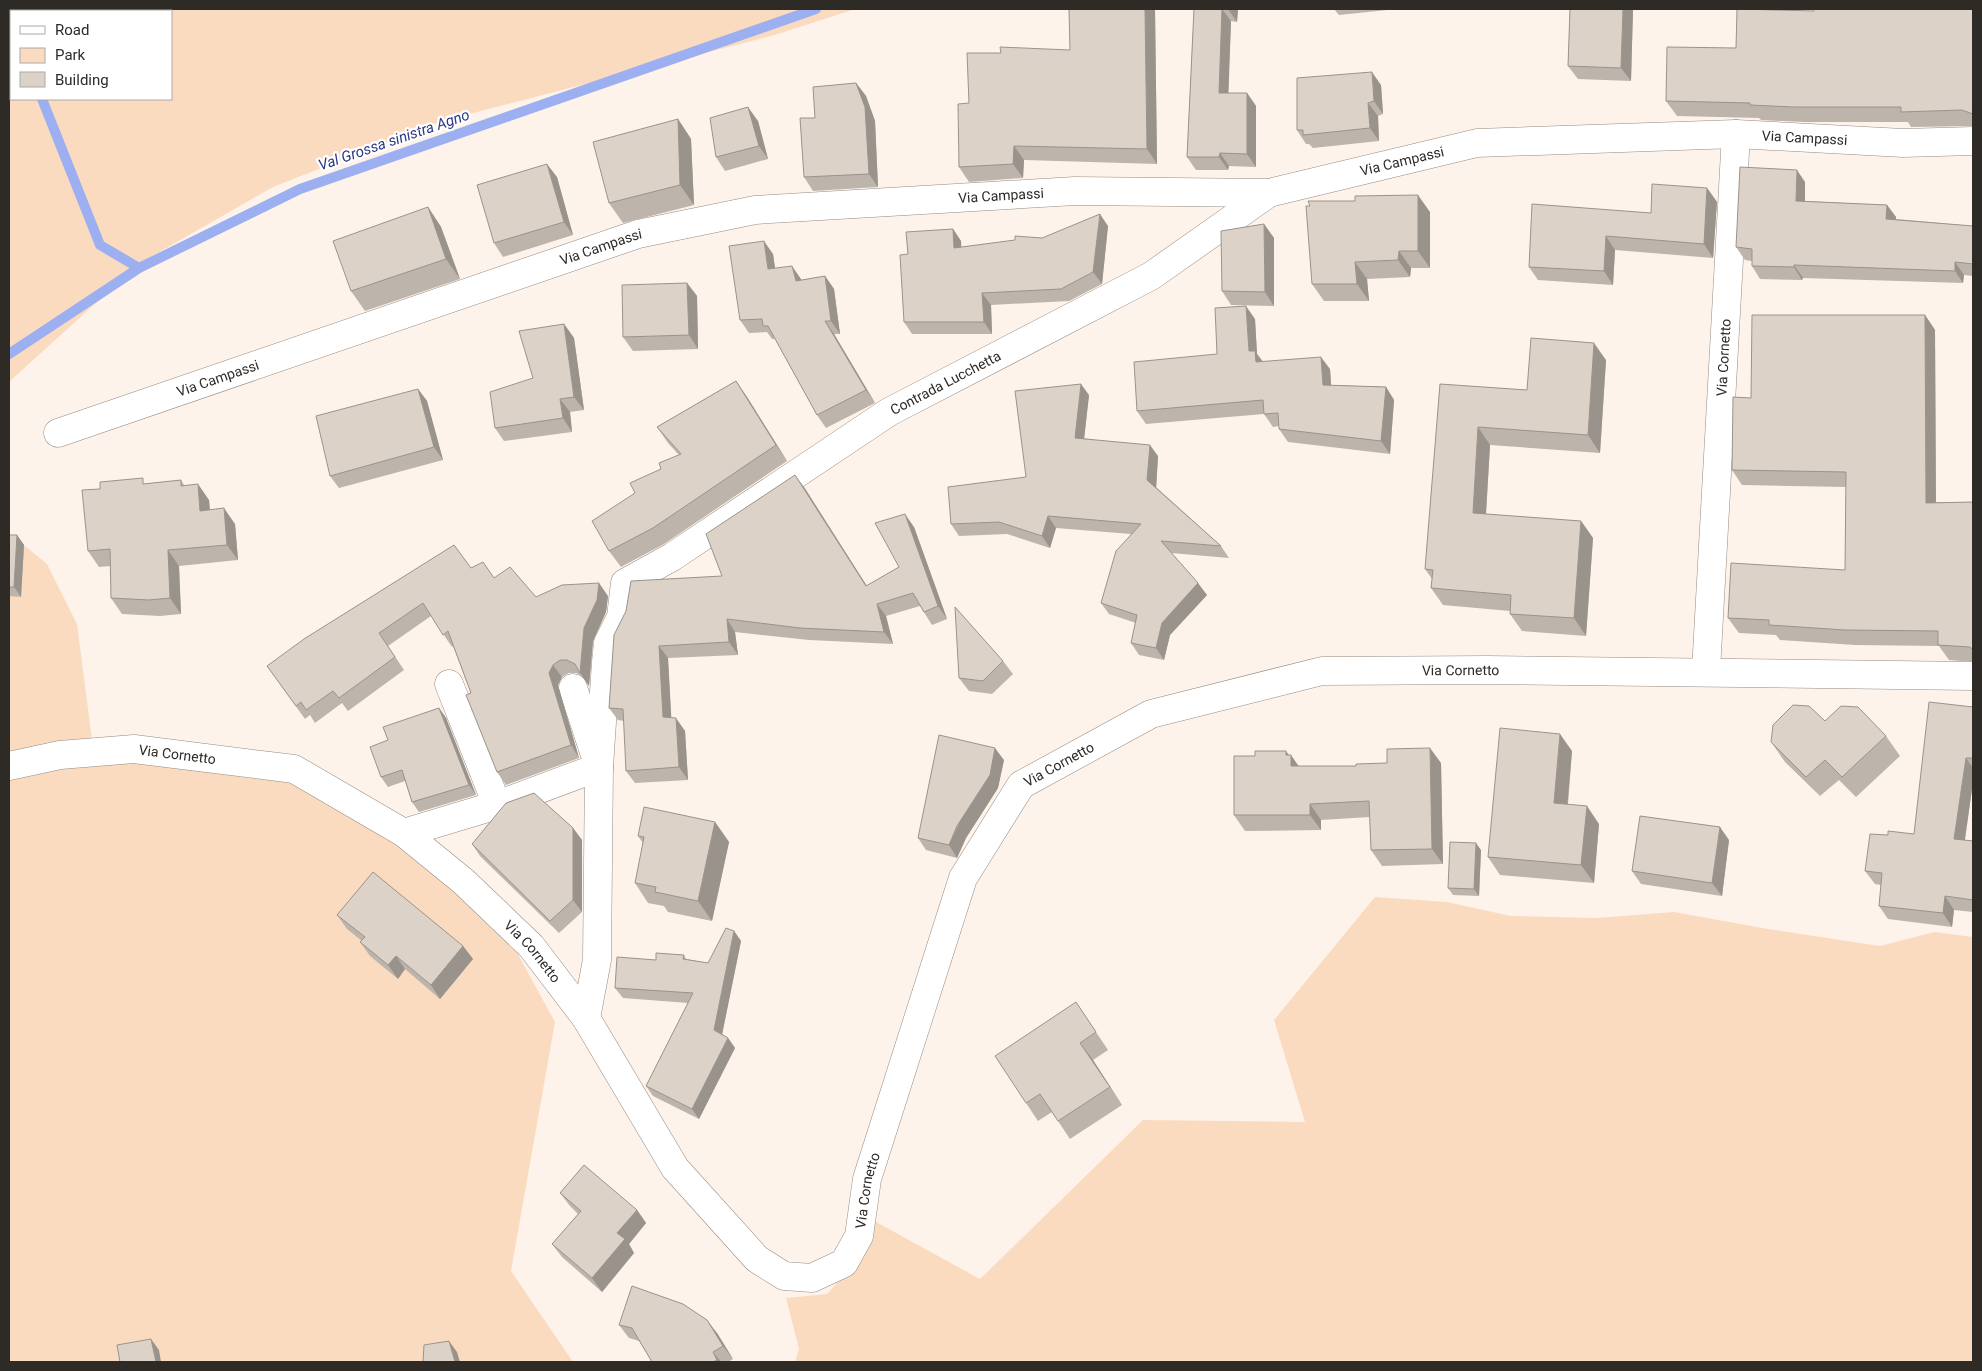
<svg xmlns="http://www.w3.org/2000/svg" width="1982" height="1371" viewBox="0 0 1982 1371" font-family="Roboto,sans-serif">
<style>
.green{fill:#fadbc0;fill-rule:evenodd}
.lines{fill:none;stroke-linecap:round;stroke-linejoin:round}
.stream{stroke:#9caff0;stroke-width:10}
.street-casing{stroke:#958b83;stroke-width:29}
.street{stroke:#fff;stroke-width:28}
.wall{fill:#bdb5ac}
.shaded-wall{fill:#9a938c}
.building{fill:#dcd2c8;stroke:#9a938c}
.labels{text-anchor:middle;stroke-width:4.5;stroke-linejoin:round;paint-order:stroke}
.street-label{font-size:14px;fill:#2e2a26;stroke:#fff}
.water-label{font-size:15px;font-style:italic;fill:#2d3985;stroke:#fff}
</style>
<rect width="100%" height="100%" fill="#fef3ea"/>
<g class="green">
<path d="M9,9H855L778,34L442,121L273,187L140,263L9,382ZM11,11H171V99H11Z"/>
<path d="M9,533L47,564L77,624L93,747L318,787L450,886L515,949L555,1022L511,1271L573,1362H9Z"/>
<path d="M1375,897L1447,902L1511,916L1597,918L1674,912L1768,929L1880,946L1934,932L1973,937V1362H795L799,1349L786,1298L827,1294L858,1260L867,1217L980,1279L1143,1120L1305,1122L1274,1020Z"/>
</g>
<g class="lines">
<g class="stream">
<path d="M31,9V11"/>
<path d="M42,99L100,245L139,268"/>
<path d="M9,354L139,268L300,189L816,9"/>
</g>
<defs>
<g id="street">
<path id="s1" d="M58,433L638,234L755,210L1075,191L1269,193L1477,143L1736,134L1903,143L1973,141"/>
<path id="s2" d="M1706,671L1736,134"/>
<path d="M449,684L497,805"/>
<path id="s3" d="M9,766L60,755L134,749L294,769L404,833L463,881L531,946L586,1018L675,1168L757,1259L784,1276L812,1278L844,1263L859,1236L867,1179L963,878L1021,785L1151,714L1322,671L1488,670L1973,676"/>
<path d="M404,833L497,805L599,767L573,688"/>
<path id="s4" d="M586,1018L597,960L599,767L606,662L608,643L621,617L625,583L672,557L889,412L1151,276L1269,193"/>
</g>
</defs>
<use href="#street" class="street-casing"/>
<use href="#street" class="street"/>
</g>
<g class="wall">
<path d="M1069,9H1155L1157,164L1024,160L1023,178L969,182L959,167L969,103L1001,53L1070,50Z"/>
<path d="M1194,9H1238L1237,22L1231,21L1228,93H1247L1256,106V167L1229,166L1228,170H1196L1187,157Z"/>
<path d="M1334,9H1397L1339,15Z"/>
<path d="M1570,9H1633L1631,81L1578,79L1568,66Z"/>
<path d="M1973,9V126L1911,127L1908,122H1804L1761,120L1759,118L1677,116L1666,101L1736,48L1814,11Z"/>
<path d="M856,83L866,96L875,121L878,187L813,191L804,177L815,118Z"/>
<path d="M1381,85L1383,114L1378,116L1379,141L1313,148L1309,144H1306L1297,130Z"/>
<path d="M678,119L691,139L694,205L623,223L609,203Z"/>
<path d="M758,121L768,159L725,171L716,157Z"/>
<path d="M557,177L573,235L503,257L494,243Z"/>
<path d="M1805,182V201L1887,205L1896,217V219L1973,226V276L1964,275L1963,283L1803,278L1802,280L1760,279L1752,266V261L1745,260L1736,247Z"/>
<path d="M1707,188L1717,202L1713,258L1615,250L1613,285L1538,280L1529,267Z"/>
<path d="M428,207L441,227L460,279L365,311L351,291Z"/>
<path d="M1430,212V268H1411L1410,277L1367,279L1369,301H1324L1312,284Z"/>
<path d="M1264,224L1274,238V306L1231,305L1222,291Z"/>
<path d="M1108,226L1102,284L1069,301L991,305L992,334H912L904,322L908,254L953,229L961,241V247L1042,238Z"/>
<path d="M773,254L775,268L801,280L825,276L834,289L840,334H834L875,403L826,428L817,415L775,339H772L767,332L749,333L740,320Z"/>
<path d="M687,283L697,296L698,349L633,351L623,337Z"/>
<path d="M1925,315L1935,330L1936,502H1973V662L1949,660L1939,646L1855,645L1780,640L1776,635L1739,633L1728,618L1845,570L1846,487L1742,485L1732,470L1751,398Z"/>
<path d="M1255,319L1257,354L1263,362L1330,369L1331,385L1386,387L1394,400L1390,454L1288,442L1279,429V426L1273,427L1264,414L1146,424L1137,411L1217,354Z"/>
<path d="M564,324L574,338L584,410L570,412L572,432L504,441L495,428L533,378Z"/>
<path d="M1606,360L1600,453L1490,445L1486,514L1581,521L1593,538L1586,636L1522,631L1510,614V611L1443,605L1431,588L1432,579L1425,569L1440,384L1527,390Z"/>
<path d="M736,381L747,397L787,461L664,544L621,567L609,551L635,493L661,469L679,455L668,443L657,427Z"/>
<path d="M418,389L427,401L443,460L339,488L330,476Z"/>
<path d="M1089,395L1084,438L1158,456L1156,487L1221,546L1229,558L1171,553L1207,595L1170,635L1164,660L1139,655L1131,643L1136,623L1109,614L1101,603L1131,534L1056,528L1050,548L1007,534L959,536L951,524L1026,477Z"/>
<path d="M181,480L184,485L209,500L210,510L235,524L238,560L179,566L181,614L160,616L122,614L111,598V566L99,567L88,551L100,489Z"/>
<path d="M804,487L867,586L899,567L914,527L947,619L932,625L920,606L886,616L893,644L809,640L735,632L738,655L668,658L671,718L685,731L688,780L635,783L626,771L624,721L618,720L609,708L614,635L722,576Z"/>
<path d="M9,535H17L24,545L21,597L9,596Z"/>
<path d="M471,568L494,578L536,597L608,596L606,612L593,641L589,686L582,676L576,673H569L562,677L558,685L579,758L506,785L497,772L471,693L453,646L452,647L431,616L388,646L404,670L348,711L342,703L315,723L310,715L305,719L267,666Z"/>
<path d="M1003,661L1013,674L992,694L969,691L959,678Z"/>
<path d="M1973,707V782L1965,840L1973,841V912L1954,910L1952,927L1888,919L1879,906L1881,885L1875,884L1865,871L1888,835L1914,834Z"/>
<path d="M439,708L446,718L476,795L419,812L412,802L405,781L388,787L381,777L388,740Z"/>
<path d="M1825,721L1886,736L1900,756L1856,797L1839,780L1820,796L1785,762L1771,742Z"/>
<path d="M1572,751L1568,805L1599,824L1594,883L1500,875L1488,857Z"/>
<path d="M1289,755L1298,766H1356L1441,763L1443,864L1382,866L1371,850L1370,817L1321,820V830L1245,831L1234,815Z"/>
<path d="M1004,760L998,788L966,838L957,858L926,850L918,838Z"/>
<path d="M715,822L729,842L712,921L668,912L664,906L648,903L635,883L643,843L638,836Z"/>
<path d="M573,828L582,840V912L559,933L480,856L472,844Z"/>
<path d="M1729,840L1722,896L1641,884L1632,871Z"/>
<path d="M1481,850L1479,896L1453,895L1448,888Z"/>
<path d="M337,915L463,946L473,959L440,999L405,969L398,979L370,956L360,942L362,941L347,929Z"/>
<path d="M734,931L741,941L722,1034L728,1038L735,1048L699,1119L653,1096L646,1086L688,1003L623,998L615,988L656,960L684,955L686,959L708,963Z"/>
<path d="M1076,1002L1108,1050L1093,1060L1122,1105L1070,1139L1052,1112L1038,1121L1026,1103Z"/>
<path d="M560,1193L637,1210L646,1223L629,1244L634,1253L602,1292L562,1257L552,1244L578,1214L570,1206Z"/>
<path d="M619,1325L717,1333L733,1359L728,1362H652L639,1341L629,1338Z"/>
</g>
<g class="shaded-wall">
<path d="M1145,9H1155L1157,164L1147,149Z"/>
<path d="M1222,9L1231,21L1228,106L1219,93Z"/>
<path d="M1228,9H1238L1237,22Z"/>
<path d="M1623,9H1633L1631,81L1621,68Z"/>
<path d="M1372,72L1381,85L1383,114L1374,101Z"/>
<path d="M856,83L866,96L875,121L878,187L869,174Z"/>
<path d="M1247,93L1256,106V167L1247,154Z"/>
<path d="M1368,103L1378,116L1379,141L1370,128Z"/>
<path d="M748,107L758,121L768,159L759,146Z"/>
<path d="M678,119L691,139L694,205L680,185Z"/>
<path d="M1014,146L1024,160L1023,178L1013,164Z"/>
<path d="M1220,153L1229,166L1228,170L1219,157Z"/>
<path d="M547,164L557,177L573,235L564,222Z"/>
<path d="M1797,170L1805,182V214L1796,201Z"/>
<path d="M1707,188L1717,202L1713,258L1704,244Z"/>
<path d="M1418,195L1430,212V268L1418,251Z"/>
<path d="M1887,205L1896,217L1895,231L1886,219Z"/>
<path d="M428,207L441,227L460,279L446,259Z"/>
<path d="M1100,214L1108,226L1102,284L1093,272Z"/>
<path d="M1264,224L1274,238V306L1265,292Z"/>
<path d="M953,229L961,241L962,260L954,248Z"/>
<path d="M1606,236L1615,250L1613,285L1604,271Z"/>
<path d="M764,241L773,254L777,282L768,269Z"/>
<path d="M1399,251L1411,268L1410,277L1398,260Z"/>
<path d="M1355,262L1367,279L1369,301L1357,284Z"/>
<path d="M1955,262L1964,275L1963,283L1955,271Z"/>
<path d="M1794,265L1803,278L1802,280L1794,267Z"/>
<path d="M792,266L801,279L805,293L796,281Z"/>
<path d="M825,276L834,289L840,334L831,321Z"/>
<path d="M687,283L697,296L698,349L689,335Z"/>
<path d="M982,293L991,305L992,334L984,322Z"/>
<path d="M1246,306L1255,319L1257,354L1264,363L1265,375L1249,351Z"/>
<path d="M1925,315L1935,330L1936,518L1926,503Z"/>
<path d="M825,321L834,334L875,403L866,390Z"/>
<path d="M564,324L574,338L584,410L574,397Z"/>
<path d="M1594,343L1606,360L1600,453L1588,435Z"/>
<path d="M1321,357L1330,369L1332,398L1323,385Z"/>
<path d="M736,381L747,397L787,461L776,445Z"/>
<path d="M1081,384L1089,395L1083,449L1075,438Z"/>
<path d="M1386,387L1394,400L1390,454L1381,441Z"/>
<path d="M418,389L427,401L443,460L434,447Z"/>
<path d="M560,399L570,412L572,432L563,418Z"/>
<path d="M1478,427L1490,445L1485,530L1473,513Z"/>
<path d="M1150,445L1158,456L1156,491L1147,480Z"/>
<path d="M795,475L804,487L875,599L866,586Z"/>
<path d="M198,484L209,500L211,526L200,511Z"/>
<path d="M224,508L235,524L238,560L227,545Z"/>
<path d="M905,514L914,527L947,619L938,606Z"/>
<path d="M1048,516L1056,528L1050,548L1042,536Z"/>
<path d="M1581,521L1593,538L1586,636L1574,618Z"/>
<path d="M17,535L24,545L21,597L14,587Z"/>
<path d="M168,550L179,566L181,614L170,598Z"/>
<path d="M599,583L608,596L606,612L593,641L589,686L580,673L584,628Z"/>
<path d="M1198,583L1207,595L1170,635L1164,660L1156,648L1162,623Z"/>
<path d="M877,604L886,616L893,644L884,632Z"/>
<path d="M727,619L735,632L738,655L729,642Z"/>
<path d="M659,646L668,658L672,730L663,717Z"/>
<path d="M553,665L562,677L558,685L579,758L571,745L549,673Z"/>
<path d="M439,708L446,718L476,795L469,785Z"/>
<path d="M676,718L685,731L688,780L679,767Z"/>
<path d="M1560,734L1572,751L1566,821L1554,803Z"/>
<path d="M995,748L1004,760L998,788L966,838L957,858L949,845Z"/>
<path d="M1430,748L1441,763L1443,864L1432,849Z"/>
<path d="M1286,751L1291,758V755L1302,771L1291,766L1286,755Z"/>
<path d="M1966,758L1973,768V782L1963,852L1954,839Z"/>
<path d="M1310,804L1321,820V830L1310,815Z"/>
<path d="M1587,806L1599,824L1594,883L1581,865Z"/>
<path d="M715,822L729,842L712,921L698,901Z"/>
<path d="M1720,827L1729,840L1722,896L1712,883Z"/>
<path d="M573,828L582,840V912L573,900Z"/>
<path d="M1476,843L1481,850L1479,896L1474,889Z"/>
<path d="M1945,896L1954,910L1952,927L1943,913Z"/>
<path d="M734,931L741,941L721,1040L714,1030Z"/>
<path d="M463,946L473,959L440,999L431,985Z"/>
<path d="M396,956L405,969L398,979L388,965Z"/>
<path d="M728,1038L735,1048L699,1119L692,1109Z"/>
<path d="M1080,1043L1093,1060L1122,1105L1110,1087Z"/>
<path d="M637,1210L646,1223L629,1244L634,1253L602,1292L592,1278L617,1233Z"/>
<path d="M707,1320L717,1333L733,1359L723,1346Z"/>
<path d="M151,1339L159,1350L161,1362H156Z"/>
<path d="M449,1341L457,1352L460,1362H455Z"/>
<path d="M713,1352L721,1362H718Z"/>
</g>
<g class="building">
<path d="M1069,9H1145L1147,149L1014,146L1013,164L959,167L958,104L969,103L967,53H1001L1000,47L1070,50Z"/>
<path d="M1194,9H1222L1219,93H1247V154L1220,153L1219,157H1187Z"/>
<path d="M1570,9H1623L1621,68L1568,66Z"/>
<path d="M1737,9L1814,11V9H1973V114L1962,110L1901,112V107H1793L1750,105V103L1666,101L1667,47L1736,48Z"/>
<path d="M1372,72L1374,101L1368,103L1370,128L1303,135V130H1297V78Z"/>
<path d="M856,83L865,107L869,174L804,177L800,118H815L813,87Z"/>
<path d="M748,107L759,146L716,157L710,118Z"/>
<path d="M678,119L680,185L609,203L593,142Z"/>
<path d="M547,164L564,222L494,243L477,185Z"/>
<path d="M1740,167L1797,170L1796,201L1887,205L1886,219L1973,226V264L1955,262V271L1794,265V267L1752,266V249L1736,247Z"/>
<path d="M1652,184L1707,188L1704,244L1606,236L1604,271L1529,267L1532,204L1651,213Z"/>
<path d="M1418,195V251H1399L1398,260L1355,262L1357,284H1312L1306,206H1310L1308,201H1355V196Z"/>
<path d="M428,207L446,259L351,291L333,241Z"/>
<path d="M1100,214L1093,272L1061,289L982,293L984,322H904L900,255L908,254L906,232L953,229L954,248L1015,240V236L1042,238Z"/>
<path d="M1264,224L1265,292L1222,291L1221,231Z"/>
<path d="M764,241L768,269L792,266L796,281L825,276L831,321H825L866,390L817,415L768,326H763L762,319L740,320L729,246Z"/>
<path d="M687,283L689,335L623,337L622,285Z"/>
<path d="M1246,306L1249,351H1255L1256,362L1321,357L1323,385L1386,387L1381,441L1279,429L1278,413L1264,414L1263,400L1137,411L1134,362L1217,354L1215,308Z"/>
<path d="M1752,315H1925L1926,503L1973,502V650L1970,647L1938,645V631L1845,630L1769,625V620L1728,618L1731,563L1845,570L1846,472L1732,470L1733,397L1751,398Z"/>
<path d="M564,324L574,397L560,399L563,418L495,428L490,392L533,378L519,331Z"/>
<path d="M1531,338L1594,343L1588,435L1478,427L1473,513L1581,521L1574,618L1510,614L1511,595L1431,588L1433,570L1425,569L1440,384L1527,390Z"/>
<path d="M736,381L776,445L653,528L609,551L592,521L635,493L630,483L661,469L659,463L681,454L657,427Z"/>
<path d="M1081,384L1075,438L1150,445L1147,480L1221,546L1161,541L1198,583L1162,623L1156,648L1131,643L1137,615L1101,603L1116,551L1141,524L1048,516L1042,536L999,522L951,524L948,487L1026,477L1015,391Z"/>
<path d="M418,389L434,447L330,476L316,416Z"/>
<path d="M795,475L866,586L899,567L875,523L905,514L938,606L924,612L913,593L877,604L884,632L800,628L727,619L729,642L659,646L663,717L676,718L679,767L626,771L623,709L609,708L614,635L626,611L631,581L722,576L706,534Z"/>
<path d="M143,478V484L181,480V486L198,484L200,511L224,508L227,545L168,550L170,598L149,600L111,598L110,549L88,551L82,490L100,489V482Z"/>
<path d="M9,535H17L14,587H9Z"/>
<path d="M454,545L471,568L483,562L494,578L510,567L536,597L562,585L599,583L597,600L584,628L580,673L575,664L567,660H560L553,665L549,673L571,745L497,772L466,695L471,693L448,631L443,635L423,603L379,633L395,657L339,698L333,691L306,710L301,702L296,706L267,666L304,639Z"/>
<path d="M955,607L1003,661L983,681L959,678Z"/>
<path d="M1929,702L1973,707V758H1966L1954,839L1973,841V900L1945,896L1943,913L1879,906L1882,873L1865,871L1870,834L1888,835V831L1914,834Z"/>
<path d="M1793,705L1809,706L1825,721L1841,706L1858,707L1886,736L1842,777L1825,760L1806,777L1771,742L1773,725Z"/>
<path d="M439,708L469,785L412,802L402,770L381,777L370,747L388,740L383,727Z"/>
<path d="M1500,728L1560,734L1554,803L1587,806L1581,865L1488,857Z"/>
<path d="M939,735L995,748L990,775L957,826L949,845L918,838Z"/>
<path d="M1430,748L1432,849L1371,850L1369,801L1310,804V815H1234V756H1255V751H1286V755H1291V766H1356V764L1387,763V749Z"/>
<path d="M534,793L573,828V900L550,921L472,844L506,803Z"/>
<path d="M644,807L715,822L698,901L655,892L656,887L635,883L644,837L638,836Z"/>
<path d="M1640,816L1720,827L1712,883L1632,871Z"/>
<path d="M1450,842L1476,843L1474,889L1448,888Z"/>
<path d="M373,872L463,946L431,985L396,956L388,965L360,942L365,937L337,915Z"/>
<path d="M726,928L734,931L714,1030L728,1038L692,1109L646,1086L693,993L615,988L617,957L656,960V953L684,955L683,959L708,963Z"/>
<path d="M1076,1002L1096,1032L1080,1043L1110,1087L1058,1121L1040,1094L1026,1103L995,1056Z"/>
<path d="M584,1165L637,1210L617,1233L625,1239L592,1278L552,1244L581,1211L560,1193Z"/>
<path d="M632,1286L683,1304L707,1320L723,1346L713,1352L717,1360L713,1362H652L632,1328L619,1325Z"/>
<path d="M151,1339L156,1362H120L117,1345Z"/>
<path d="M449,1341L455,1362H423L424,1345Z"/>
</g>
<g class="labels">
<g class="street-label">
<text dy="5" stroke="none"><textPath href="#s1" startOffset="1789">Via Campassi</textPath></text>
<text dy="5" stroke="none"><textPath href="#s1" startOffset="1384">Via Campassi</textPath></text>
<text dy="5" stroke="none"><textPath href="#s1" startOffset="979">Via Campassi</textPath></text>
<text dy="5" stroke="none"><textPath href="#s1" startOffset="574">Via Campassi</textPath></text>
<text dy="5" stroke="none"><textPath href="#s2" startOffset="314">Via Cornetto</textPath></text>
<text dy="5" stroke="none"><textPath href="#s1" startOffset="169">Via Campassi</textPath></text>
<text dy="5" stroke="none"><textPath href="#s4" startOffset="818">Contrada Lucchetta</textPath></text>
<text dy="5" stroke="none"><textPath href="#s3" startOffset="2045">Via Cornetto</textPath></text>
<text dy="5" stroke="none"><textPath href="#s3" startOffset="170">Via Cornetto</textPath></text>
<text dy="5" stroke="none"><textPath href="#s3" startOffset="1625">Via Cornetto</textPath></text>
<text dy="5" stroke="none"><textPath href="#s3" startOffset="590">Via Cornetto</textPath></text>
<text dy="5" stroke="none"><textPath href="#s3" startOffset="1145">Via Cornetto</textPath></text>
</g>
<g class="water-label">
<text transform="translate(394 140) rotate(-19)" y="5">Val Grossa sinistra Agno</text>
</g>
</g>
<rect width="1982" height="1371" fill="none" stroke="#2e2a26" stroke-width="20"/>
<rect x="10" y="10" width="162" height="90" fill="#ffffff" stroke="#abaaa8"/>
<rect x="20" y="26" width="25" height="8" fill="#ffffff" stroke="#abaaa8"/>
<text x="55" y="35" font-size="15" fill="#2e2a26">Road</text>
<rect x="20" y="48" width="25" height="15" fill="#fadbc0" stroke="#abaaa8"/>
<text x="55" y="60" font-size="15" fill="#2e2a26">Park</text>
<rect x="20" y="72" width="25" height="15" fill="#dcd2c8" stroke="#abaaa8"/>
<text x="55" y="85" font-size="15" fill="#2e2a26">Building</text>
</svg>
